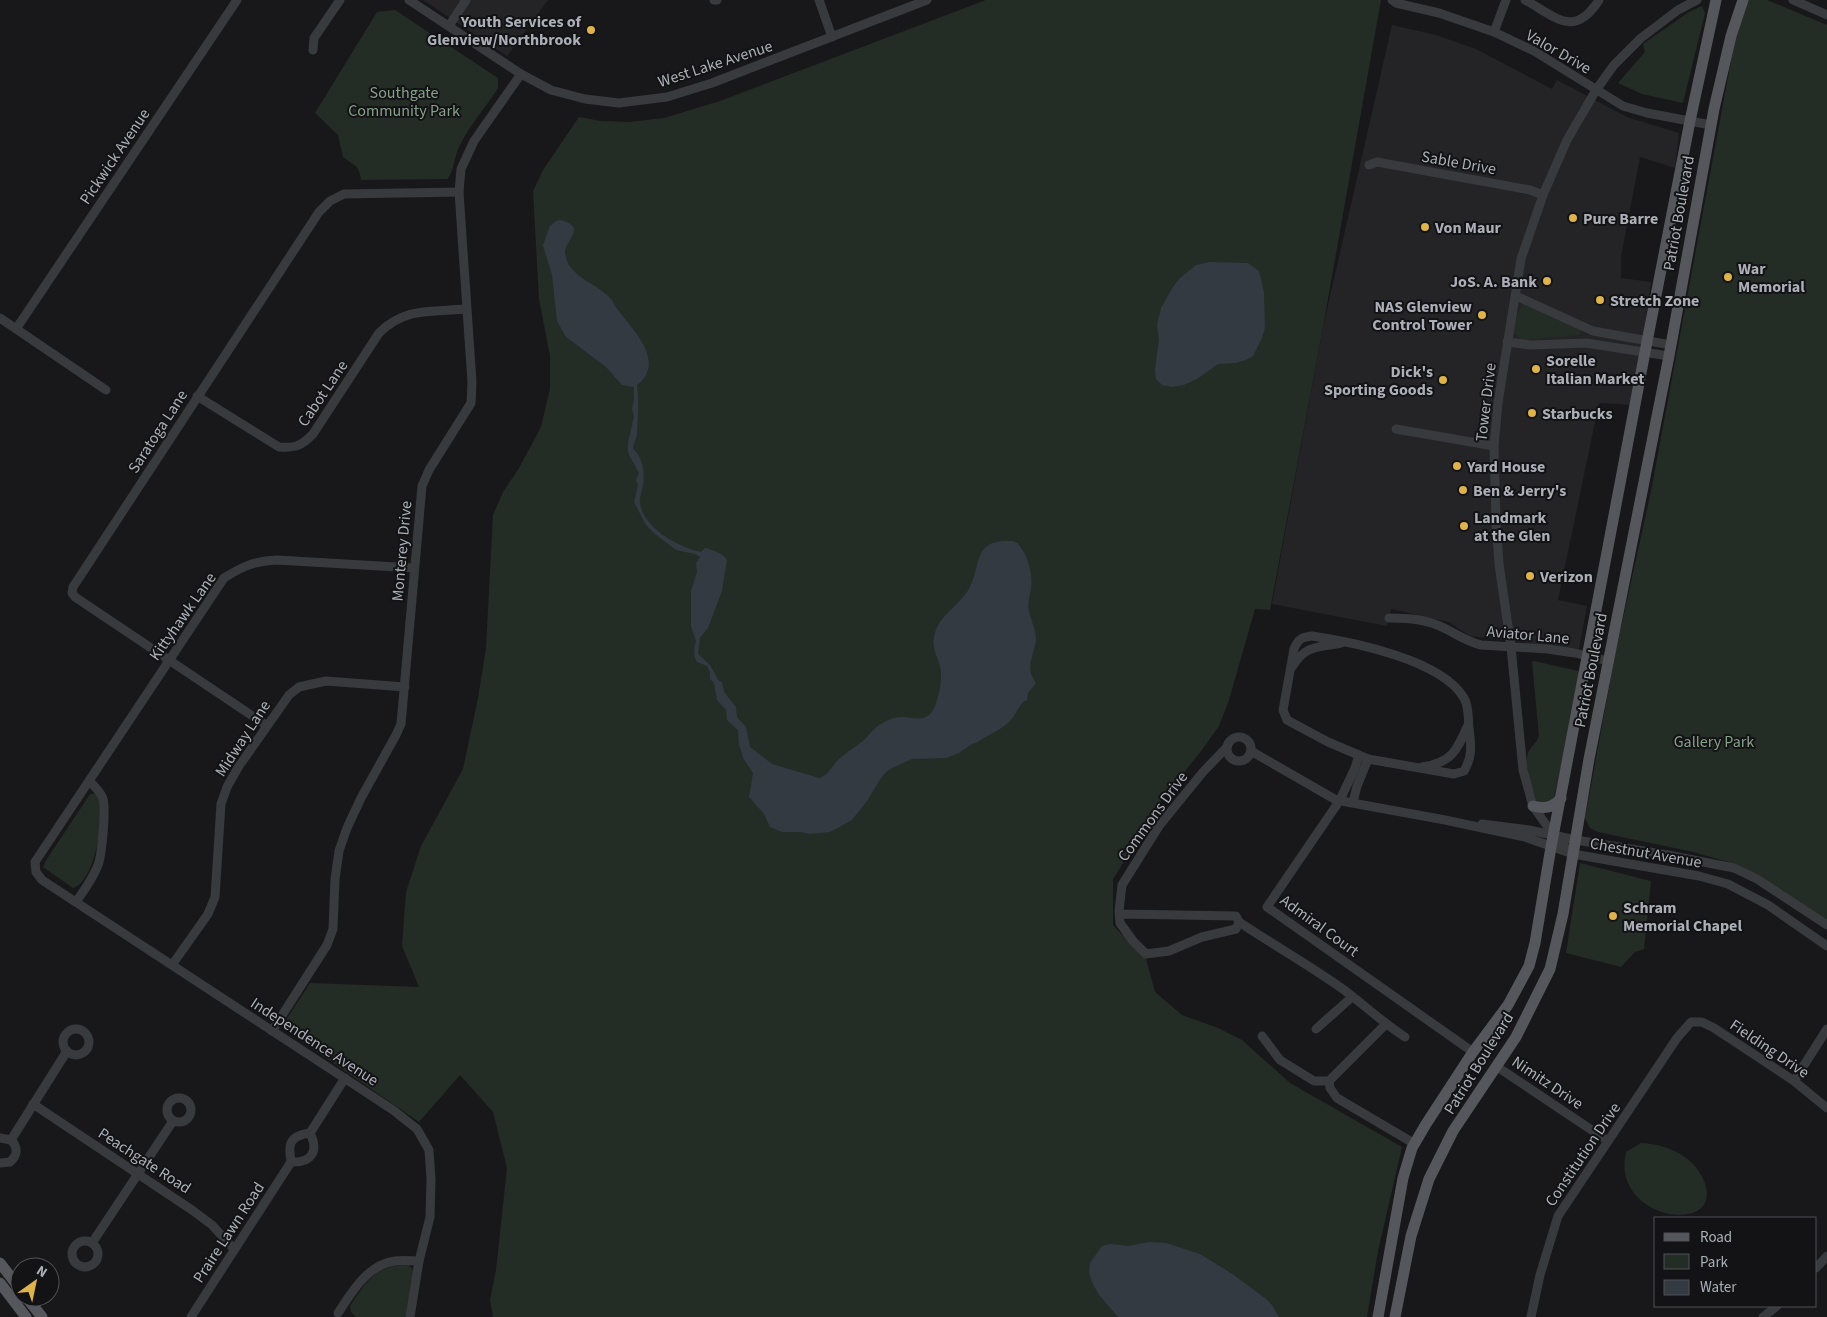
<svg xmlns="http://www.w3.org/2000/svg" width="1827" height="1317" viewBox="0 0 1827 1317" font-family="'Source Sans 3',sans-serif">
<style>
.built{fill:#242427}
.green{fill:#242c26}
.water{fill:#333a41}
.lines{fill:none;stroke-linecap:round;stroke-linejoin:round}
.minor{stroke:#393a3e;stroke-width:9}
.major{stroke:#56575d;stroke-width:11}
.poi-dot{fill:#deb34c;stroke:#131315;stroke-width:2}
.labels{text-anchor:middle;stroke-width:4;stroke-linejoin:round;paint-order:stroke}
.poi-label{font-size:16px;font-weight:bold;fill:#acafb8;stroke:#131315;text-anchor:start}
.street-label{font-size:16px;fill:#acafb8;stroke:#131315}
.park-label{font-size:16px;fill:#85a188;stroke:#131315}
</style>
<rect width="100%" height="100%" fill="#18181a"/>
<g class="built">
<path d="M423,0H548L507,56Z"/>
<path d="M1392,25L1436,35L1476,49L1552,89L1557,80L1627,117L1679,133L1675,168L1640,157L1621,257V278L1651,282L1633,405L1599,403L1558,600L1587,606L1579,649L1470,636L1449,622L1391,609L1387,626L1272,604L1323,327Z"/>
</g>
<g class="green">
<path d="M986,0H1381L1323,327L1270,610L1255,609L1229,700L1219,726L1202,750L1152,812L1140,836L1113,879V925L1146,959L1155,992L1182,1015L1218,1028L1242,1040L1290,1083L1402,1147L1378,1251L1367,1317H493L490,1300L496,1270L507,1168L493,1112L460,1075L419,1122L287,1031L284,1023L310,983L419,987L402,946L406,892L421,846L463,769L478,698L486,648L493,515L503,492L519,468L541,427L550,388V356L539,299L533,191L543,170L579,117L601,121L629,122L664,118L720,101Z"/>
<path d="M1748,0H1767L1827,25V922L1735,864L1693,852L1598,832L1590,828L1585,818L1615,655L1651,491L1735,40Z"/>
<path d="M1702,6L1705,13L1683,103L1642,94L1618,83L1645,52L1643,44L1689,12Z"/>
<path d="M395,10L498,78V88C486,107 469,126 459,147C455,155 453,175 447,179L361,180L360,174L357,167L343,157L338,135L315,113L377,12Z"/>
<path d="M1523,304L1581,330L1580,335L1526,340L1520,339L1513,331L1518,312Z"/>
<path d="M1534,661L1578,671L1582,675L1552,806L1537,802C1533,789 1523,766 1528,753C1530,748 1536,744 1539,736L1532,662Z"/>
<path d="M98,793C106,812 96,881 73,888L43,867L45,862L90,794Z"/>
<path d="M1580,863L1651,881L1644,949L1635,952L1621,967L1566,953Z"/>
<path d="M1641,1143C1662,1144 1685,1152 1698,1170C1742,1237 1609,1227 1626,1152Z"/>
<path d="M402,1265H409L414,1272L409,1317H356L351,1312L350,1306C365,1284 373,1268 402,1265Z"/>
</g>
<g class="water">
<path d="M560,220C585,226 570,236 565,250C565,277 598,283 611,299C613,301 614,304 615,306C630,327 668,361 637,385C639,401 638,417 637,433C637,439 633,443 633,449C643,457 645,473 643,485C642,491 639,498 640,504C645,529 678,547 701,552L705,548C713,550 723,553 727,560L722,591L708,628L700,638L698,654L710,665L719,681L722,682L724,692L736,707L737,717L746,727L750,747L772,764L819,778C828,776 832,766 838,760C846,752 856,747 864,740C870,734 874,728 881,724C887,720 894,717 902,717C913,717 926,723 933,710C939,699 943,679 940,666C937,656 932,648 934,637C938,615 958,607 969,589C981,567 973,541 1006,541C1011,541 1015,540 1019,545C1028,555 1033,575 1031,588C1030,596 1027,604 1029,611C1031,621 1036,629 1036,640C1034,657 1024,667 1036,683L1028,693L1027,700C1018,704 1017,714 1010,721C1000,731 987,735 976,743L972,744L959,753L946,758L912,759L892,768L886,772L879,781L867,801L852,820L830,832L810,834L800,832H782L770,827L764,814L749,797L753,773L743,758L739,744L738,730L727,720L726,710L717,700L714,683L710,679V672L707,666L697,662C693,655 694,648 696,641L691,626V591L697,572L696,563L700,557L695,554L676,550L655,534L646,525L634,502L638,485L636,480L639,473L629,455L628,450V443L634,416L632,409L634,399V387L622,385L606,367L566,337L557,321L552,275L543,245L550,226L556,221Z"/>
<path d="M1210,262L1248,263L1259,271L1264,292L1265,328L1262,338L1253,356L1246,360L1236,363L1218,364L1197,379L1184,385L1172,387L1162,385L1156,379L1155,370L1159,339L1157,325L1161,308L1173,287L1179,279L1196,265Z"/>
<path d="M1149,1242L1166,1243L1200,1254L1234,1275L1266,1299L1272,1305L1279,1317H1118L1099,1295L1093,1284L1089,1273L1090,1263L1101,1247L1105,1245L1111,1244L1128,1246Z"/>
</g>
<g class="lines">
<g class="minor">
<path d="M409,0L521,74L551,90L585,99L619,103L667,97L712,83L927,0"/>
<path d="M714,0H717"/>
<path d="M819,0L832,37"/>
<path d="M1392,0L1396,3L1439,13L1494,32L1534,51L1623,106L1647,113L1711,125"/>
<path d="M1525,0C1556,17 1574,39 1599,0"/>
<path d="M1793,0L1827,15"/>
<path d="M449,26L466,0"/>
<path d="M1494,32L1506,0"/>
<path d="M313,50L314,38L340,0"/>
<path d="M1369,165L1377,162L1530,190L1543,195"/>
<path d="M1516,296L1593,331L1671,345"/>
<path d="M0,318L106,390"/>
<path d="M16,329L237,0"/>
<path d="M1507,342L1531,345L1586,343L1669,356"/>
<path d="M197,396L279,447C296,448 301,446 313,434L379,333C405,307 432,312 466,309"/>
<path d="M1396,429L1494,446"/>
<path d="M1389,618C1409,618 1427,619 1446,629C1458,635 1468,642 1481,645L1547,649L1575,653L1608,661"/>
<path d="M1312,636C1353,642 1442,660 1464,698C1469,706 1468,718 1469,728C1471,746 1473,755 1464,771L1454,774L1368,759L1328,742L1287,720L1283,710L1294,649C1298,639 1302,637 1312,636Z"/>
<path d="M1292,667C1306,644 1318,648 1341,643"/>
<path d="M266,725L75,597L72,593L73,587L319,212L330,201L344,194L459,192"/>
<circle cx="1239" cy="749" r="12"/>
<path d="M1251,751L1336,800L1445,820L1525,837L1573,854L1699,876L1728,884L1768,905L1827,946"/>
<path d="M1359,755L1355,768L1340,800L1267,907L1473,1052"/>
<path d="M1422,767C1452,763 1457,750 1468,725"/>
<path d="M1353,802L1357,786L1368,759"/>
<path d="M1482,824L1529,830L1576,840L1668,855L1734,868L1757,879L1827,925"/>
<path d="M1573,854L1554,836L1533,806L1523,770L1511,647L1499,564L1496,521L1494,446L1498,403L1521,259L1543,195L1567,140L1596,90L1614,65L1641,38L1678,10L1697,0"/>
<path d="M76,902C84,890 95,876 99,862C102,851 106,809 103,799C101,792 95,787 89,781"/>
<path d="M1119,911L1122,914L1236,916L1239,922L1236,929L1202,937L1169,951L1146,954L1133,941L1120,923L1119,911L1122,885L1159,826L1203,772L1227,747"/>
<path d="M1239,922C1272,944 1307,964 1340,987C1362,1003 1382,1022 1405,1037"/>
<path d="M172,965L208,914L215,897L221,804L227,787L239,766L289,695L299,687L326,681L405,687"/>
<circle cx="76" cy="1042" r="13"/>
<path d="M1316,1029L1352,997"/>
<path d="M272,1031L327,945L333,929L335,879L339,851L347,828L361,798L396,735L401,724L422,486L429,470L471,403L472,382L459,192L461,169L474,141L521,74"/>
<path d="M1262,1036L1280,1060L1314,1081H1329L1385,1025"/>
<path d="M1496,1066L1608,1141"/>
<path d="M1329,1081L1330,1088L1337,1098L1415,1144"/>
<path d="M1794,1081L1827,1029"/>
<circle cx="179" cy="1110" r="12"/>
<path d="M33,1104L192,1210L212,1225L234,1249"/>
<path d="M310,1133C319,1151 312,1163 291,1162C288,1144 289,1136 310,1133L345,1078"/>
<path d="M0,1138L11,1140C18,1147 18,1155 10,1162L0,1163"/>
<path d="M11,1140L67,1051"/>
<circle cx="85" cy="1254" r="13"/>
<path d="M92,1243L173,1121"/>
<path d="M1816,1268L1827,1256"/>
<path d="M338,1313C352,1292 367,1265 395,1261C402,1260 411,1261 419,1261"/>
<path d="M191,1317L291,1162"/>
<path d="M410,1317L419,1261L430,1217L431,1179L429,1150L417,1129L393,1110L42,880L36,872L35,862L224,578C243,566 255,561 277,560L414,568"/>
<path d="M1531,1317L1540,1275L1558,1216L1677,1038L1691,1022H1702L1714,1028L1794,1081L1827,1108"/>
<path d="M1763,1317L1777,1306"/>
</g>
<g class="major">
<path d="M1533,806C1545,809 1553,808 1561,798"/>
<path d="M0,1263L20,1289"/>
<path d="M0,1283L26,1317"/>
<path d="M26,1297L42,1317"/>
<path d="M1378,1317L1403,1178L1412,1148L1426,1124L1473,1052L1508,1005L1529,966L1535,943L1551,847L1645,352L1690,121L1716,0"/>
<path d="M1395,1317L1411,1236L1429,1179L1453,1131L1516,1037L1550,969L1563,914L1589,759L1669,356L1714,109L1731,36L1743,0"/>
</g>
</g>
<g class="poi-dot">
<circle cx="591" cy="30" r="5"/>
<circle cx="1573" cy="218" r="5"/>
<circle cx="1425" cy="227" r="5"/>
<circle cx="1728" cy="277" r="5"/>
<circle cx="1547" cy="281" r="5"/>
<circle cx="1600" cy="300" r="5"/>
<circle cx="1482" cy="315" r="5"/>
<circle cx="1536" cy="369" r="5"/>
<circle cx="1443" cy="380" r="5"/>
<circle cx="1532" cy="413" r="5"/>
<circle cx="1457" cy="466" r="5"/>
<circle cx="1463" cy="490" r="5"/>
<circle cx="1464" cy="526" r="5"/>
<circle cx="1530" cy="576" r="5"/>
<circle cx="1613" cy="916" r="5"/>
</g>
<g class="labels">
<g class="poi-label">
<text x="581" y="27" text-anchor="end">Youth Services of<tspan x="581" dy="18">Glenview/Northbrook</tspan></text>
<text x="1583" y="224">Pure Barre</text>
<text x="1435" y="233">Von Maur</text>
<text x="1738" y="274">War<tspan x="1738" dy="18">Memorial</tspan></text>
<text x="1537" y="287" text-anchor="end">JoS. A. Bank</text>
<text x="1610" y="306">Stretch Zone</text>
<text x="1472" y="312" text-anchor="end">NAS Glenview<tspan x="1472" dy="18">Control Tower</tspan></text>
<text x="1546" y="366">Sorelle<tspan x="1546" dy="18">Italian Market</tspan></text>
<text x="1433" y="377" text-anchor="end">Dick's<tspan x="1433" dy="18">Sporting Goods</tspan></text>
<text x="1542" y="419">Starbucks</text>
<text x="1467" y="472">Yard House</text>
<text x="1473" y="496">Ben &amp; Jerry's</text>
<text x="1474" y="523">Landmark<tspan x="1474" dy="18">at the Glen</tspan></text>
<text x="1540" y="582">Verizon</text>
<text x="1623" y="913">Schram<tspan x="1623" dy="18">Memorial Chapel</tspan></text>
</g>
<g class="street-label">
<text transform="translate(1559 51) rotate(30)" y="6">Valor Drive</text>
<text transform="translate(715 63) rotate(-18)" y="6">West Lake Avenue</text>
<text transform="translate(114 156) rotate(-56)" y="6">Pickwick Avenue</text>
<text transform="translate(1459 162) rotate(10)" y="6">Sable Drive</text>
<text transform="translate(1678 213) rotate(-80)" y="6">Patriot Boulevard</text>
<text transform="translate(322 393) rotate(-56)" y="6">Cabot Lane</text>
<text transform="translate(1485 402) rotate(-83)" y="6">Tower Drive</text>
<text transform="translate(157 431) rotate(-57)" y="6">Saratoga Lane</text>
<text transform="translate(401 551) rotate(-85)" y="6">Monterey Drive</text>
<text transform="translate(182 616) rotate(-55)" y="6">Kittyhawk Lane</text>
<text transform="translate(1528 634) rotate(5)" y="6">Aviator Lane</text>
<text transform="translate(1590 670) rotate(-79)" y="6">Patriot Boulevard</text>
<text transform="translate(242 738) rotate(-57)" y="6">Midway Lane</text>
<text transform="translate(1152 816) rotate(-54)" y="6">Commons Drive</text>
<text transform="translate(1646 852) rotate(10)" y="6">Chestnut Avenue</text>
<text transform="translate(1320 925) rotate(36)" y="6">Admiral Court</text>
<text transform="translate(315 1041) rotate(33)" y="6">Independence Avenue</text>
<text transform="translate(1770 1048) rotate(34)" y="6">Fielding Drive</text>
<text transform="translate(1478 1063) rotate(-58)" y="6">Patriot Boulevard</text>
<text transform="translate(1548 1082) rotate(34)" y="6">Nimitz Drive</text>
<text transform="translate(1582 1154) rotate(-56)" y="6">Constitution Drive</text>
<text transform="translate(145 1160) rotate(33)" y="6">Peachgate Road</text>
<text transform="translate(228 1232) rotate(-57)" y="6">Praire Lawn Road</text>
</g>
<g class="park-label">
<text x="404" y="98">Southgate<tspan x="404" dy="18">Community Park</tspan></text>
<text x="1714" y="747">Gallery Park</text>
</g>
</g>
<rect x="1654" y="1217" width="162" height="90" fill="#131315" stroke="#505156"/>
<rect x="1664" y="1233" width="25" height="8" fill="#56575d" stroke="#505156"/>
<text x="1700" y="1242" font-size="15" fill="#acafb8">Road</text>
<rect x="1664" y="1254" width="25" height="15" fill="#242c26" stroke="#505156"/>
<text x="1700" y="1267" font-size="15" fill="#acafb8">Park</text>
<rect x="1664" y="1280" width="25" height="15" fill="#333a41" stroke="#505156"/>
<text x="1700" y="1292" font-size="15" fill="#acafb8">Water</text>
<g transform="translate(35 1282) rotate(33)"><circle r="24" fill="#131315" stroke="#505156"/>
<path d="M0-4L9 19L0 12L-9 19Z" fill="#deb34c"/>
<text y="-8" font-size="14" font-weight="bold" text-anchor="middle" fill="#acafb8">N</text>
</g>
</svg>
